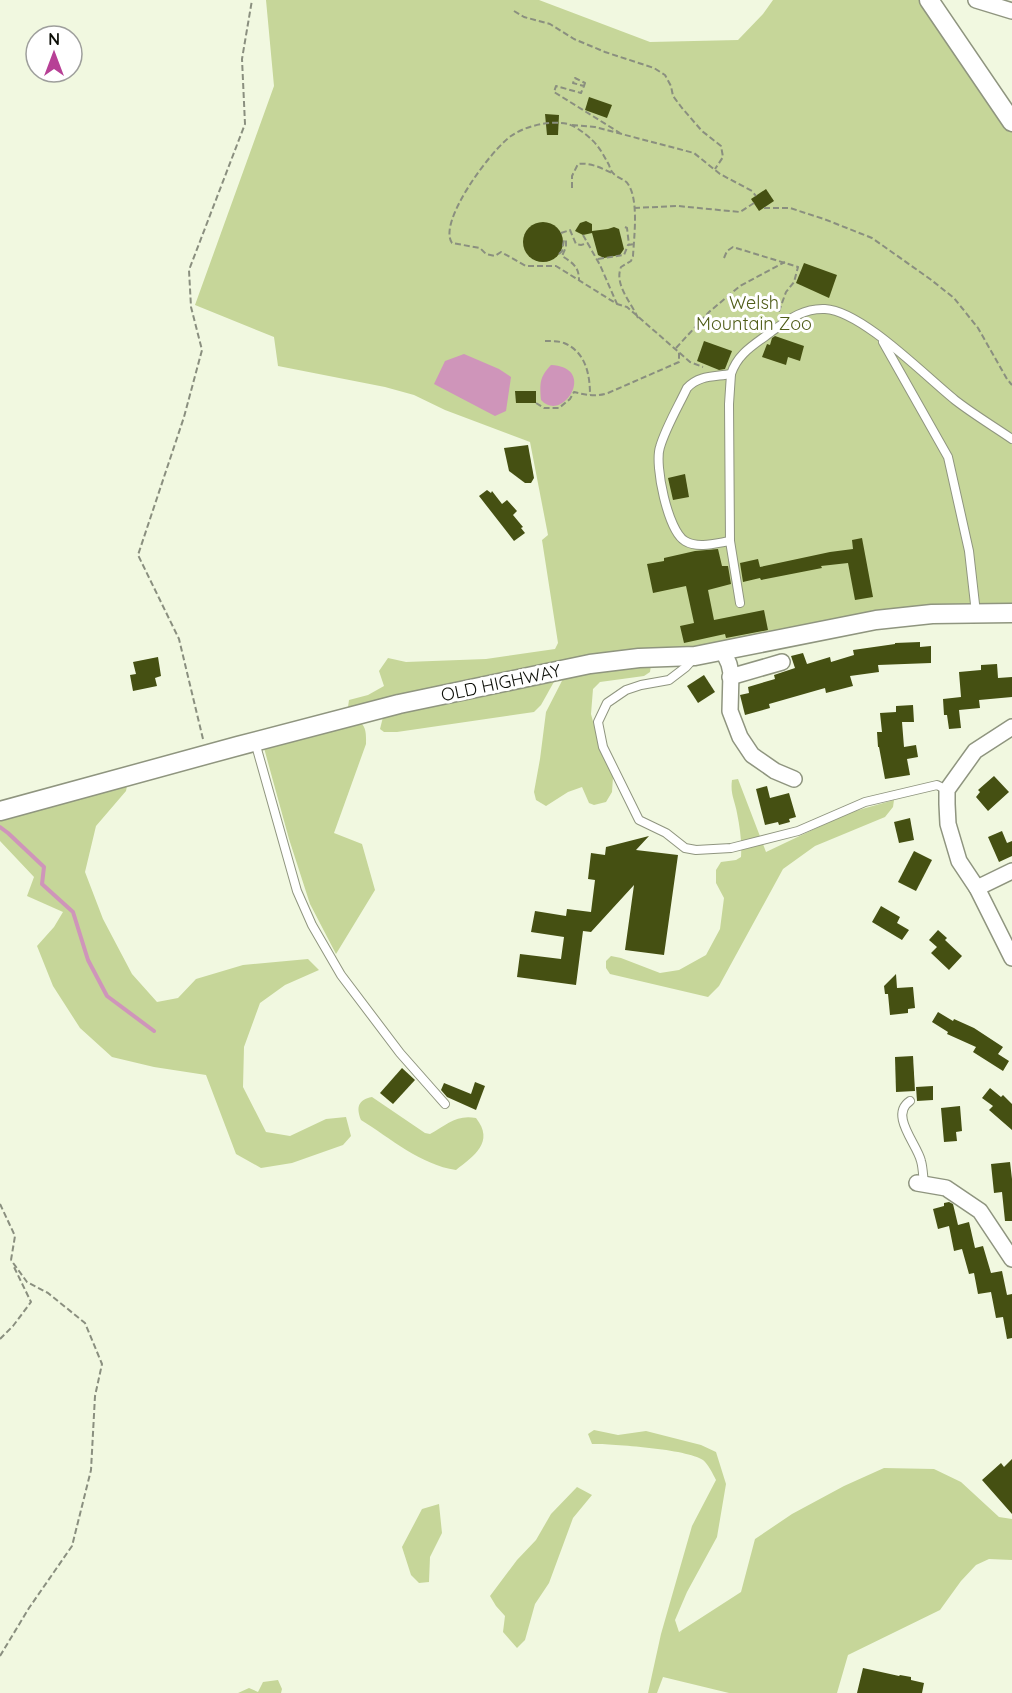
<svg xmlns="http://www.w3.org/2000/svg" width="1012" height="1693" viewBox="0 0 1012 1693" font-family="Quicksand,sans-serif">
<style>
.green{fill:#c6d699}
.water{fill:#cf95ba}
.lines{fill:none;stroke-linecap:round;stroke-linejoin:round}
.stream{stroke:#cf95ba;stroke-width:4}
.building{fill:#455012}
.service-casing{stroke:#8f957f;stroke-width:10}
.minor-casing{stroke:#8f957f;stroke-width:18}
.tertiary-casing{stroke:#8f957f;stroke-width:21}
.path{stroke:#8a8f7f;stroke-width:2;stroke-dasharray:6 3;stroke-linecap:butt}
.service{stroke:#fff;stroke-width:8}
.minor{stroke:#fff;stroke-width:15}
.tertiary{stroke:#fff;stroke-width:18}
.labels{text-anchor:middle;stroke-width:6;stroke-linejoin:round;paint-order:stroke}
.park-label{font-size:18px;fill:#505d19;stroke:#fff}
.street-label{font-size:18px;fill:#0c0e07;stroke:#fff}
</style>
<rect width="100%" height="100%" fill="#f1f8e0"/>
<g class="green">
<path d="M266,0H539L650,42L738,40L763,14L773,0H929L1012,122V612L768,635L411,694L348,707L349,700L368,695L384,686L379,671L388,658L406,662L486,659L555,649L558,643L542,540L548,535L530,442L445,410L414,395L385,387L278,366L274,337L195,305L274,86Z"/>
<path d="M651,665L650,672L644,676L600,682L593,689L591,714L601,751L613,777L612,792L606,802L594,805L589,803L582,787L568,792L546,806L536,800L534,792L540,759L546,712L565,675Z"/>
<path d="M555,680L541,705L534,712L397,732H384L380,729L383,717Z"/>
<path d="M358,721C367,726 366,735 366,744L334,833L362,844L375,890L336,954L310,904L289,839L264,748Z"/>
<path d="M738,779L766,852L848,813L894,800L893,807L885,817L815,846L783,869L719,986L708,997L610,974L606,968V961L611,956L621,958L660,973L679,970L706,955L720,929L724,898L716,883V870L721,862L736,860L741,857C742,842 740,828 737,813C735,801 730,794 732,780Z"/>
<path d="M127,786L126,791L96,826L85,872L103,919L132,974L157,1002L178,998L196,979L243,965L308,959L319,970L285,985L260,1003L244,1047L243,1087L266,1132L290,1136L326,1119L346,1117L351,1136L343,1145L292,1163L261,1168L236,1154L206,1075L154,1067L112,1057L80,1028L53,986L37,946L54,927L63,912L27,896L34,877L0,841V817Z"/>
<path d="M372,1097L425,1133L430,1134C446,1125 457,1114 476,1118C495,1142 474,1156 456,1170C421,1165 390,1138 361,1120C356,1107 358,1100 372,1097Z"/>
<path d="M594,1430L618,1435L646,1431L701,1445L716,1452L726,1484L717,1537L687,1592L675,1620L679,1632L741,1592L755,1539L792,1514L844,1486L884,1468L934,1469L961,1482L999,1517L1012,1519V1560L989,1559L976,1565L961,1581L940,1610L848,1655L837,1693H729L663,1677L657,1693H648L661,1634L692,1526L716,1480C713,1474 708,1464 703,1460C687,1449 613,1444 592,1444L588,1434Z"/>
<path d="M577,1487L592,1495L573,1518L549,1583L535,1604L525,1640L517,1648L503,1632L505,1616L496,1606L490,1596L517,1560L536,1540L551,1514Z"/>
<path d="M439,1504L442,1533L430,1557L429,1582L419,1583L411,1575L402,1547L422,1509Z"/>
<path d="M278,1680L282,1689L281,1693H238L249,1688L258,1692L263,1682Z"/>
</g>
<g class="water">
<path d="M464,354L499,369L511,377L506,411L495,416L434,384L445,361Z"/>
<path d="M551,365C598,367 563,424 541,400C540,383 539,378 551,365Z"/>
</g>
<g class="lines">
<path class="stream" d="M0,827L8,833L44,867L42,884L73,912L88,960L107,996L154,1031"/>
</g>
<g class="building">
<path d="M589,97L612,105L607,118L585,110Z"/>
<path d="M545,114L559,115L558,135H547Z"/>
<path d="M766,189L774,201L759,211L751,199Z"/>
<path d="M586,221L592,224V231L608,229L614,227L619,229L624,249L620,255L604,258L598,255L592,233L583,235L575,231L580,223Z"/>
<circle cx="543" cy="242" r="20"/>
<path d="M804,263L837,275L829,298L796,283Z"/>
<path d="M775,336L804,346L800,361L788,357L786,365L762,357L767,344L770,345L772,338Z"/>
<path d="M704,341L732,351L725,369L719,370L697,361Z"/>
<path d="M515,391H536V403H516Z"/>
<path d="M528,445L534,478L531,483H525L509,471L504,448Z"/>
<path d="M685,474L689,497L673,500L668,478Z"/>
<path d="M487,490L491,493L492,491L502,504L507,500L517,511L513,515L523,527L521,528L525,533L514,541L479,496Z"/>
<path d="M862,538L873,597L855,600L848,563L821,566L822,568L761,580L760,578L743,582L740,563L758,559L760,567L830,552L853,549L852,540Z"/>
<path d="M718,549L722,566H728L731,584L708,590L714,620L764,610L768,630L726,638L725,634L684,643L680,626L694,623L686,586L653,593L647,564L664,561V558L695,551Z"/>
<path d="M920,642V647L931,646V663L878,665L879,672L850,676L853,686L826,693L825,688L769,704L770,708L745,715L740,695L749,693L748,687L775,679L774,675L795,668L791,656L803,653L807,664L830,657L831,662L854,655L853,650L895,644V643Z"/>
<path d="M158,657L161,676L155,678L157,686L133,691L130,675L136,674L133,662Z"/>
<path d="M997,664L998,678L1012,677V697L979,700L980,708L959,710L961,728L949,729L947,715H944L943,699L961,697L959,672L981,670V665Z"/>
<path d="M704,675L715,692L698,703L687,686Z"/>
<path d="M913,705L914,722H902L904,747L916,745L918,757L907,759L910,775L885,779L879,747H878L877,732H882L880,713L896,712V706Z"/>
<path d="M994,776L1009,792L988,811L976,797L980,792L978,790Z"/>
<path d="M767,786L770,798L789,793L796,817L789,819L790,822L779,825L778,822L765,825L756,789Z"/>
<path d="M910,818L914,840L899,843L894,822Z"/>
<path d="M1002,831L1007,843L1012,841V856L999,862L988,837Z"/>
<path d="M649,836L636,850L678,855L664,955L625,950L634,885L591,932L583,931L576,985L517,977L520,954L561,959L564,937L531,932L535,911L566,916L567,909L591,912L595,880L588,879L591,853L605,855L606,847Z"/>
<path d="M914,851L932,860L916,891L898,882Z"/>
<path d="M881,906L900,917L897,923L909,930L902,940L872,922Z"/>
<path d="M938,930L947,938L945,940L962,956L949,970L931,953L937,947L929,940Z"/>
<path d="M896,974L897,988L913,987L915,1008L908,1009V1013L890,1015L888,994H885L884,986Z"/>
<path d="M938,1012L953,1021L954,1019L974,1028L1003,1047L998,1054L1009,1061L1003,1071L973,1052L976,1047L947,1034L948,1032L932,1022Z"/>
<path d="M913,1056L915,1091L896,1092L895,1057Z"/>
<path d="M402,1068L415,1080L393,1104L380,1093Z"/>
<path d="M475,1082L485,1086L476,1110L447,1097L441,1090L444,1083L471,1094Z"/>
<path d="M933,1086V1100L917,1101L916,1087Z"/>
<path d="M990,1088L1001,1097L1003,1095L1012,1104V1130L989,1110L993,1106L982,1098Z"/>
<path d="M960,1106L962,1131L956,1132L957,1141L944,1142L941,1108Z"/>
<path d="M1010,1162L1012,1179V1221H1005L1002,1192L994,1193L991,1164Z"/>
<path d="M949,1202L953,1204L958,1225L969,1222L975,1248L983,1246L991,1273L1002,1271L1007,1295L1012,1294V1338L1007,1339L1003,1317L996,1318L991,1292L978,1294L974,1273L969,1274L962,1249L954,1251L949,1226L938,1229L933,1209L944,1206V1203Z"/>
<path d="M1012,1459V1514L982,1480L1001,1463L1004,1467Z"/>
<path d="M863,1668L899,1676L900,1675L911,1677V1680L924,1683L922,1693H857Z"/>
</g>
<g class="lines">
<defs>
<g id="service">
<path d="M883,342L948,457L969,551L976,613"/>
<path d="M731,374L729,404L730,541L740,603"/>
<path d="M730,541C717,543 698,549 685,541C668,531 654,465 660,447C666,427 678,407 687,388C699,375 714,377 731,374C738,353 754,345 771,332C788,320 803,308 825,309C862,311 925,376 955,400C973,414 993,426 1012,439"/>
<path d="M694,658L686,667L669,680L641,685L626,690L607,703L598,722L603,747L639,820L666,833L685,848L696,850L731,848L798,831L865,802L937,785L947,790"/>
<path d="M255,742L297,891L312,925L341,975L400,1053L445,1104"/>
<path d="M910,1101C889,1115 917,1144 921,1161C923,1168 923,1176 924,1184"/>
</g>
<g id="minor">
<path d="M976,0L1012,11"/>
<path d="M723,651L729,664L731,673L730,711L740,737L752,755L775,771L794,779"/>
<path d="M730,677L782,662"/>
<path d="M1012,727L975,751L947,790V804L948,824L959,861L977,888L1012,958"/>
<path d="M977,888L1012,871"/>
<path d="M917,1183L946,1188L980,1211L1012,1259"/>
</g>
<g id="tertiary">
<path d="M929,0L1012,122"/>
<path d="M0,811L238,746L399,704L590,664L639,658L695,656L876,620L932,614L1012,613"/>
</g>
</defs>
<use href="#service" class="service-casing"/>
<use href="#minor" class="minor-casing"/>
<use href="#tertiary" class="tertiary-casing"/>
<g class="path">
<path d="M514,11L524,17L550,24L574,39L605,52L654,68L665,75L671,86L673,96L682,108L702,131L721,146L723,157L715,169"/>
<path d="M584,86L585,83L575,78L573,83L584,86L581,93L556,86L554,92L620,133"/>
<path d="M572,125L595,127L694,153L720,174L752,191L756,196"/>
<path d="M572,188V176L578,164C591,162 603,169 614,174"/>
<path d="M634,208L678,206L740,212L754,203"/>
<path d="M764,208H790L824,219L872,238L930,279L954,298L978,328L1007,379L1012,385"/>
<path d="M625,227L627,228L629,245"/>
<path d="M561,233L570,230L576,244L581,245L588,243"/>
<path d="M583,235L600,265L617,304"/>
<path d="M559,254L562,251L564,240H566V247L562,256C573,263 579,267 579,280"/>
<path d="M724,258L727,251L733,247L798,267L794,282L786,292L778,314"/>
<path d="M598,259L624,255L628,245L634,244"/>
<path d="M638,318C631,302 614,285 621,267L631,261L633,256C634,237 639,200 628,184C625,179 617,178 613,173C611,171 610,168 609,165C604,156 599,146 591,139C586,134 575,126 568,124C550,120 525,126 511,136C492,149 437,222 452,243L480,248L486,254L495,256L501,252L526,266H556L617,304L627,307L690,362L703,367"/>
<path d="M545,341C551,341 559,341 564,343C586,352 590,375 590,395"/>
<path d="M676,348L709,312L740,286L785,262"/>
<path d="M536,403L544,408H559L570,399L574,392C586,395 596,397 608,393L679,362V351"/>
<path d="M203,739L179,639L138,555L184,417L202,350L191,307L189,270L245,124L242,59L252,0"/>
<path d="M0,1204L15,1236L11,1260"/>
<path d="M0,1339L13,1326L31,1302L13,1265"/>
<path d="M0,1656L29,1608L72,1546L91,1470L95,1396L102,1364L85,1323L48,1293L27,1282L11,1260"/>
</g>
<use href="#service" class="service"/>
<use href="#minor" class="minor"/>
<use href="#tertiary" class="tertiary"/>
</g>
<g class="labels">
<g class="park-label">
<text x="754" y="309">Welsh<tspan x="754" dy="21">Mountain Zoo</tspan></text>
</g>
<g class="street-label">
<text transform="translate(501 683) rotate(-12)" y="6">OLD HIGHWAY</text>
</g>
</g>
<g transform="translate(54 54)"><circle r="28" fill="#ffffff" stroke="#9e9f9c" stroke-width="1.5"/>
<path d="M0-4.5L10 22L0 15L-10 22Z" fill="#b74096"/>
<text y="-9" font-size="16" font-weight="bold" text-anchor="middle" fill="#0c0e07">N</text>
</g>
</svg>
